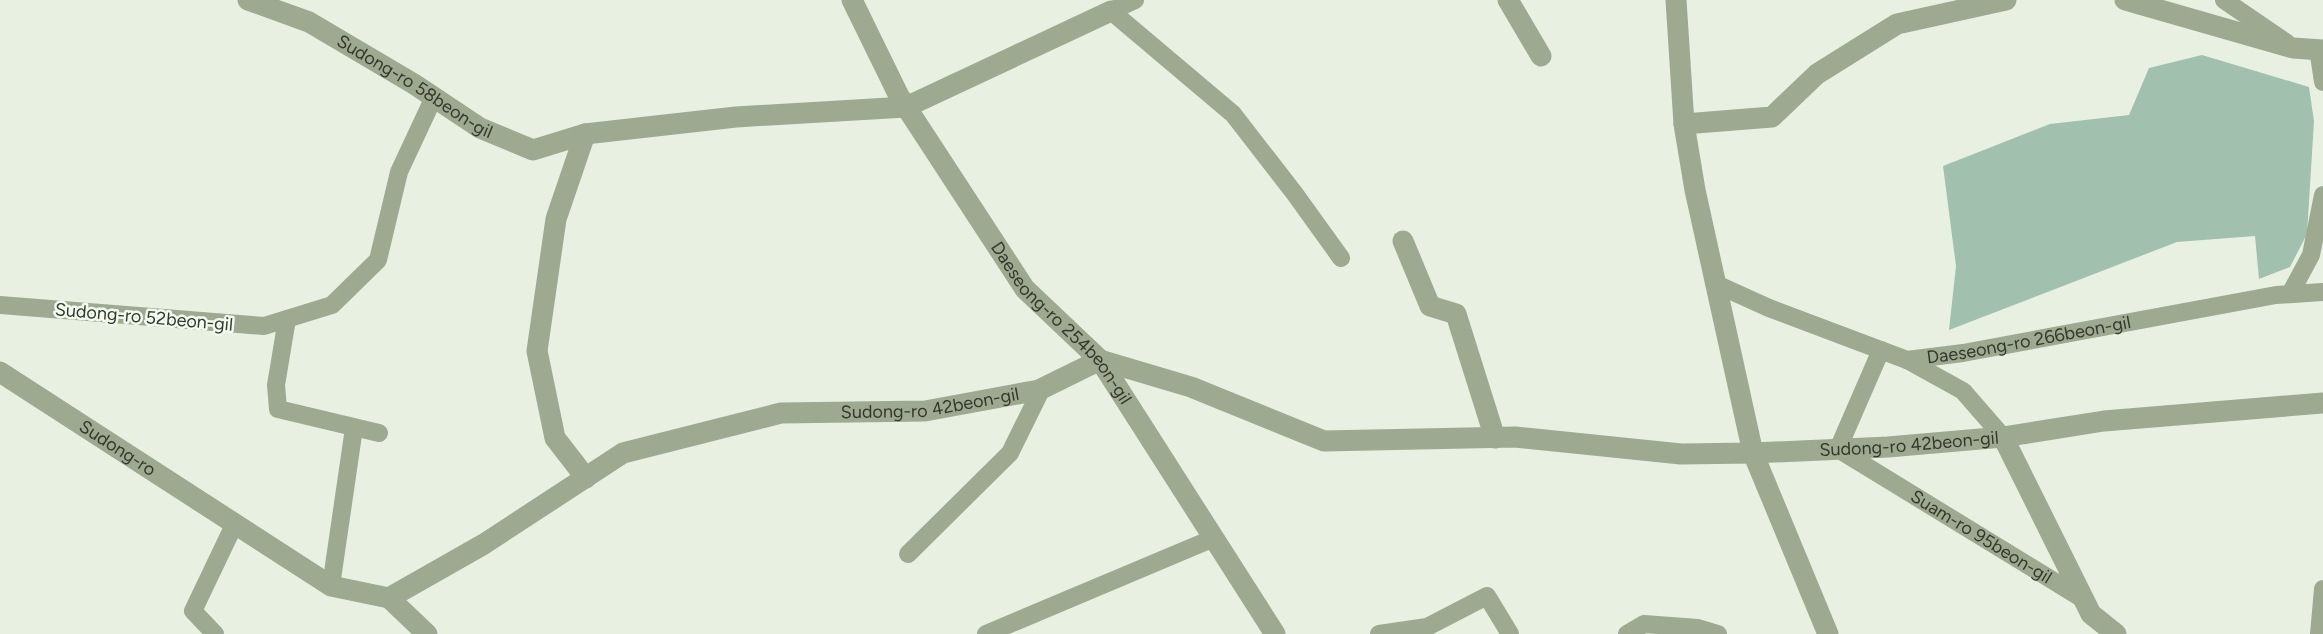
<svg xmlns="http://www.w3.org/2000/svg" width="2323" height="634" viewBox="0 0 2323 634" font-family="Figtree,sans-serif">
<style>
.green{fill:#a2c0ae}
.lines{fill:none;stroke-linecap:round;stroke-linejoin:round}
.lane{stroke:#9da991;stroke-width:18}
.street{stroke:#9da991;stroke-width:21}
.labels{text-anchor:middle;stroke-width:5;stroke-linejoin:round;paint-order:stroke}
.street-label{font-size:18px;fill:#33382c;stroke:#f2f9ee}
</style>
<rect width="100%" height="100%" fill="#e8f1e1"/>
<path class="green" d="M2202,55L2309,87L2314,121L2307,234L2290,267L2259,279L2255,236L2177,242L1949,330L1956,266L1943,166L2050,124L2129,115L2149,68Z"/>
<g class="lines">
<g class="lane">
<path d="M1135,0L1111,11L1233,114L1295,194L1341,258"/>
<path d="M2224,0L2287,43"/>
<path d="M2318,49L2323,82"/>
<path id="s1" d="M1716,284L1769,308L1907,360L1963,353L2276,295L2323,292"/>
<path d="M2290,294L2311,255L2323,195"/>
<path d="M0,305L264,326L332,305L378,260L399,172L434,97"/>
<path d="M287,319L276,385L278,409L379,433"/>
<path id="s2" d="M1881,350L1838,449L2083,599"/>
<path d="M1907,360L1963,391L2003,437"/>
<path d="M908,554L1010,453L1042,388"/>
<path d="M331,586L354,428"/>
<path d="M215,634L193,611L235,523"/>
<path d="M986,634L1214,538"/>
<path d="M1379,634L1427,627L1487,596L1510,634"/>
<path d="M1627,634L1644,624L1698,628L1718,634"/>
<path d="M2319,634L2323,589"/>
</g>
<g class="street">
<path id="s3" d="M248,0L309,22L414,84L480,128L533,150L585,134L736,117L906,107L1111,11"/>
<path id="s4" d="M852,0L899,96L1025,289L1100,360L1275,634"/>
<path d="M1508,0L1541,56"/>
<path d="M1676,0L1684,124L1695,190L1753,453L1828,634"/>
<path d="M2125,0L2293,48L2323,50"/>
<path d="M1684,124L1772,117L1817,74L1897,24L2006,0"/>
<path d="M585,134L556,219L537,351L555,438L586,478"/>
<path d="M1403,241L1430,306L1456,314L1495,438"/>
<path id="s5" d="M0,372L331,586L389,598L427,634"/>
<path d="M2003,437L2091,614L2116,634"/>
<path id="s6" d="M389,598L484,544L623,453L781,413L925,411L1039,390L1100,360L1191,387L1324,441L1515,437L1681,454L1753,453L1888,447L2003,437L2104,421L2323,403"/>
</g>
</g>
<g class="labels">
<g class="street-label">
<text dy="6" stroke="none"><textPath href="#s3" startOffset="189">Sudong-ro 58beon-gil</textPath></text>
<text transform="translate(144 317) rotate(5)" y="6">Sudong-ro 52beon-gil</text>
<text dy="6" stroke="none"><textPath href="#s4" startOffset="387">Daeseong-ro 254beon-gil</textPath></text>
<text dy="6" stroke="none"><textPath href="#s1" startOffset="329">Daeseong-ro 266beon-gil</textPath></text>
<text dy="6" stroke="none"><textPath href="#s6" startOffset="588">Sudong-ro 42beon-gil</textPath></text>
<text dy="6" stroke="none"><textPath href="#s6" startOffset="1591">Sudong-ro 42beon-gil</textPath></text>
<text dy="6" stroke="none"><textPath href="#s5" startOffset="140">Sudong-ro</textPath></text>
<text dy="6" stroke="none"><textPath href="#s2" startOffset="276">Suam-ro 95beon-gil</textPath></text>
</g>
</g>
</svg>
